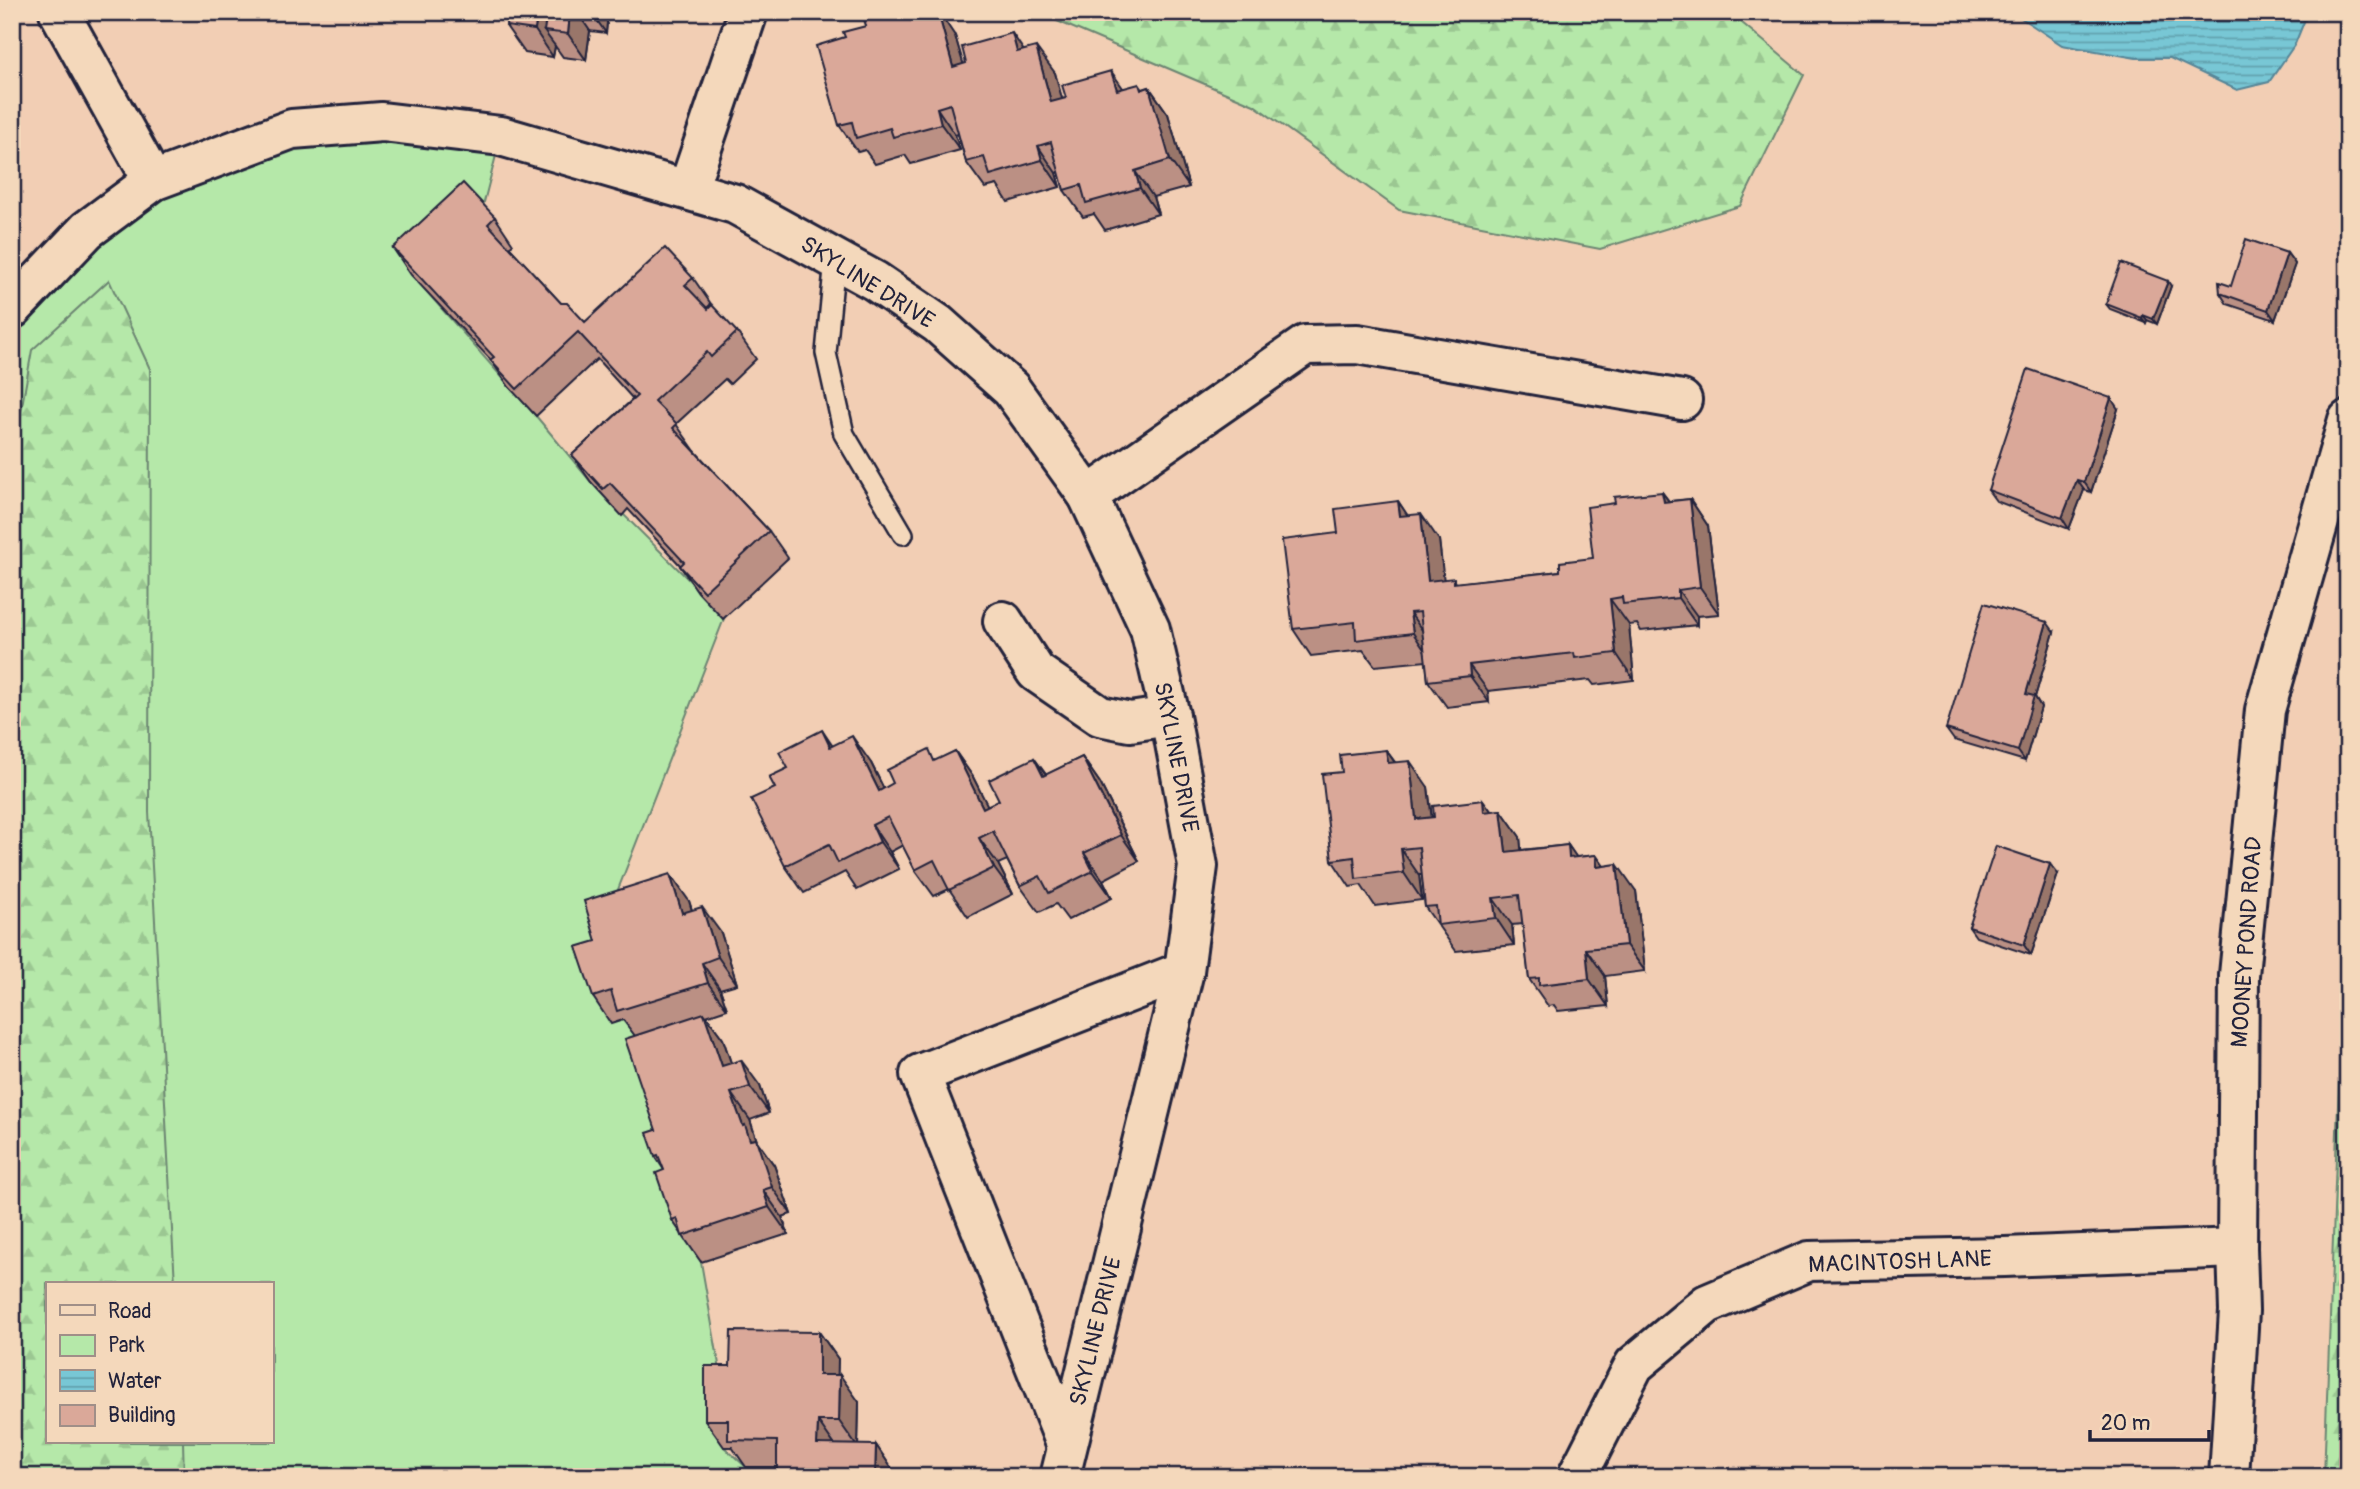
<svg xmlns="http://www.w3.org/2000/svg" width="2360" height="1489" viewBox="0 0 2360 1489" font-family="Pangolin,sans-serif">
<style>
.green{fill:#b5e8a9;stroke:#6c8572;stroke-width:2;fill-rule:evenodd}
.forest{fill:url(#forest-firs);stroke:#6c8572;stroke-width:2}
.water{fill:url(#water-rules);stroke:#568597;stroke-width:2}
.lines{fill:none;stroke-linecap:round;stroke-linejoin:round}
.lane-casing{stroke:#22223b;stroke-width:24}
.street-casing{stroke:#22223b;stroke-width:44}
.secondary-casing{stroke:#22223b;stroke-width:44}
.lane{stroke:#f4d8bb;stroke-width:19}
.street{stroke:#f4d8bb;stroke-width:38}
.secondary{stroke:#f4d8bb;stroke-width:38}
.wall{fill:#bb9084;stroke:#22223b;stroke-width:2}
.shaded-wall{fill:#99766b;stroke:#22223b;stroke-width:2}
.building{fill:#daa899;stroke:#22223b;stroke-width:2}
.labels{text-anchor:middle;stroke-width:5;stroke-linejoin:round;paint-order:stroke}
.street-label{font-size:23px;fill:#22223b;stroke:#f4d8bb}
</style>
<defs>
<pattern id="forest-firs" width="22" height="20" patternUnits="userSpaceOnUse" patternTransform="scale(1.75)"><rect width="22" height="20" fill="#b5e8a9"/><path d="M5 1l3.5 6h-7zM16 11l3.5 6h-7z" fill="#9bc792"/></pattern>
<pattern id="water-rules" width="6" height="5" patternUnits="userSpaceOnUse" patternTransform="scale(1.75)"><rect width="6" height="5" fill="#78c7d5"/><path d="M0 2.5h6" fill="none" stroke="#62a1ae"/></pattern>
</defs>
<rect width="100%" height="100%" fill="#f2ceb4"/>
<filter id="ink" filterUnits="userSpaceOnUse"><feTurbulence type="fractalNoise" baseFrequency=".0143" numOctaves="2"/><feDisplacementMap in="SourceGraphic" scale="14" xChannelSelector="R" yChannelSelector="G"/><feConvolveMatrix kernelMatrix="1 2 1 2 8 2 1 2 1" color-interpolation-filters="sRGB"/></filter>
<g filter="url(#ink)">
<path class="green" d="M292,129L501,136L482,210L412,275L536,416L591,482L725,616L603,928L701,1262L724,1393V1447L746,1467H796V1477H12V309L87,230ZM47,1284H271V1442H47Z"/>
<g class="forest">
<path d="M1036,12H1729L1804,75L1740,206L1600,249L1399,210L1254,105Z"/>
<path d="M109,280L150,369L149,812L175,1284H47V1442H183L184,1477H12V461L32,350Z"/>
<path d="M2348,839V1477H2324Z"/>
</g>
<path class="water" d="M2012,12H2308L2295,44L2269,82L2237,90L2170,58H2136L2062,45Z"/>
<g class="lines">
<defs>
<path id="lane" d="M835,259L826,353L844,434L903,534"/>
<g id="street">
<path d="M59,12L153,181"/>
<path d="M688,189L748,12"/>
<path d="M12,309L87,230L153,181L292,129L382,122L501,136L735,204L875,281L938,324L1011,389L1088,496L1150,629L1170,716L1198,866L1184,971L1060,1477"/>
<path d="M1088,496L1305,345L1357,344L1682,400"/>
<path d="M1003,621L1036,672L1100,716L1130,722L1170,716"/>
<path d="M1066,1444L920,1074L1184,971"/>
<path d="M1577,1477L1634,1365L1707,1304L1809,1261L2005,1257L2237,1248"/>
</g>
<path id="secondary" d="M2229,1477L2239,1311L2237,1248L2239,975L2265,710L2348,420"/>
</defs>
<use href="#lane" class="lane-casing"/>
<use href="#street" class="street-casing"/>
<use href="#secondary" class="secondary-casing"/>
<use href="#lane" class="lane"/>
<use href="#street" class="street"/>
<use href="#secondary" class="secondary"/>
</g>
<g class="wall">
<path d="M508,12H608L606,33L590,31L586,60L563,57L555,46L553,57L525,53L506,26Z"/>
<path d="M955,36L963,64L1024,50L1055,73L1062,99L1123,88L1143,89L1149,87L1168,114L1189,187L1153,197L1158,214L1105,230L1094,214L1083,217L1064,190L1059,172L1056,173L1060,187L1008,202L997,185L985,188L966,162L958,134L955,135L960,150L911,164L905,155L875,164L865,150L858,152L839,125Z"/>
<path d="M495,217L513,244L509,247L561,303L585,322L693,278L711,304L707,308L737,332L756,359L730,384L725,379L676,424L695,451L769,531L788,558L723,619L698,592L680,566V565L628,509L622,516L591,482L572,455L633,399L597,359L536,416L509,387L491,360L411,275L393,248Z"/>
<path d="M2287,253L2295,264L2275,320L2227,304L2220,293Z"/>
<path d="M2171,286L2157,324L2147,320L2146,323L2110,309L2106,304Z"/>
<path d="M2118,409L2091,492L2084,490L2069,529L1996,501L1988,490Z"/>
<path d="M1662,492L1669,501L1690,499L1708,526L1719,614L1697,616V625L1641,631L1637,624L1629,625L1634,680L1594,685L1590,680L1488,691L1489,702L1447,707L1428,681L1426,661L1375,666L1363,650L1311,656L1293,629L1338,533L1398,501L1407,515L1439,540L1443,579L1457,583L1560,571L1593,558Z"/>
<path d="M2054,632L2035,697L2041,707L2025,761L1954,740L1946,729Z"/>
<path d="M833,746L871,763L884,789L955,751L973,777L987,806L999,800L1034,758L1046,775L1082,757L1100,783L1139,861L1103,880L1112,898L1068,920L1056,904L1039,912L1020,886L1007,860L998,864L1013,894L968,917L949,889L934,896L915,870L903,845L890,852L899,869L857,890L845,872L804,893L785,866L775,788L788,768Z"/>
<path d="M1386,750L1395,762L1428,787L1432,817L1483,800L1491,811L1501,810L1520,837L1521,850L1568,845L1576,857L1596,855L1604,866L1636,891L1645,971L1605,976L1608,1006L1558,1011L1554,1005L1548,1006L1529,979L1523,924L1512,925L1514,945L1456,951L1425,907L1422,875H1419L1422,900L1375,906L1361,885L1350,887L1332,860L1342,772Z"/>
<path d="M2058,874L2031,955L1976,937L1969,927Z"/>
<path d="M689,901L692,910L721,933L737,984L720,989L727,1009L706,1016L723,1039L731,1063L760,1086L769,1113L750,1120L757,1141L774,1165L791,1214L782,1217L788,1234L701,1262L672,1220L664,1170L655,1156L656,1130L635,1036L623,1020L611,1024L593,997L596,941Z"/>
<path d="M819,1332L838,1359L837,1375L859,1402L858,1445H876L894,1472V1477H777V1467H746L732,1447H724L705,1420L730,1366Z"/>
</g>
<g class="shaded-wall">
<path d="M537,12H541L554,32L544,31L555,46L553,57L535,30Z"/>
<path d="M570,12H577L590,31L586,60L568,34Z"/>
<path d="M591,12H608L606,33Z"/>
<path d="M938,12H939L955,36L972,93L953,67Z"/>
<path d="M1012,33L1030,60L1017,52Z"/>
<path d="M1036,47L1055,73L1070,128L1051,102Z"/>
<path d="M1111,71L1130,98L1117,90Z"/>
<path d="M1139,84L1154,105L1149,87L1168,114L1189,187L1170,160L1141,90Z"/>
<path d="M937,108L955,135L960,150L941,124Z"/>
<path d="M1038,146L1056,173L1060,187L1042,160Z"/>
<path d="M1135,171L1153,197L1158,214L1140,188Z"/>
<path d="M2287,253L2295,264L2275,320L2268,310Z"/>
<path d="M2168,281L2171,286L2157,324L2153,319Z"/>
<path d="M2143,315L2147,320L2146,323L2142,318Z"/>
<path d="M2111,398L2118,409L2091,492L2084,482Z"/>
<path d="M2077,480L2084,490L2069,529L2062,518Z"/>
<path d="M1662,492L1681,518L1664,502Z"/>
<path d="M1690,499L1708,526L1719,614L1700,587Z"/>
<path d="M1398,501L1416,528L1400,516Z"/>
<path d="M1421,514L1439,540L1447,607L1428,581Z"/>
<path d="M1678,590L1697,616V625L1678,598Z"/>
<path d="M1610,599L1629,625L1634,680L1616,653Z"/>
<path d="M1410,613L1429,640L1431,660L1413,633Z"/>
<path d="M2047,622L2054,632L2035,697L2041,707L2025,761L2018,751L2026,694Z"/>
<path d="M1469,665L1488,691L1489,702L1470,676Z"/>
<path d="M822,730L840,757L830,747Z"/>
<path d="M852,736L871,763L898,818L879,791Z"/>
<path d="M1386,750L1405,777L1388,763Z"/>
<path d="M955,751L973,777L1002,834L983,808Z"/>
<path d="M1082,757L1100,783L1139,861L1121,835Z"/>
<path d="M1034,758L1053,784L1043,776Z"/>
<path d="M1410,761L1428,787L1435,846L1416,819Z"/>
<path d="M1483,800L1502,826L1484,812Z"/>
<path d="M1501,810L1520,837L1524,878L1506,852Z"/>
<path d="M872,825L890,852L899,869L880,842Z"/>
<path d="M979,838L998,864L1013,894L994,868Z"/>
<path d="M1568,845L1586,871L1569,858Z"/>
<path d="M1401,849L1419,875L1422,900L1404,873Z"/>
<path d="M1084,853L1103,880L1112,898L1093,871Z"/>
<path d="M1596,855L1614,882L1597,867Z"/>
<path d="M1617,864L1636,891L1645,971L1626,945Z"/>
<path d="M2050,864L2058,874L2031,955L2024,945Z"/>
<path d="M670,874L689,901L701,940L682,913Z"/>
<path d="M1493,898L1512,925L1514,945L1496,918Z"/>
<path d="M702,907L721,933L737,984L718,957Z"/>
<path d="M1586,949L1605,976L1608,1006L1589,979Z"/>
<path d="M702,963L720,989L727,1009L708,983Z"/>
<path d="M704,1013L723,1039L740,1090L722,1066Z"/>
<path d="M741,1060L760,1086L769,1113L750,1087Z"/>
<path d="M731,1093L750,1120L757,1141L774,1165L791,1214L772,1187L750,1140L743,1126Z"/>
<path d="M763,1190L782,1217L788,1234L769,1207Z"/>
<path d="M819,1332L838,1359L837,1402L819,1375Z"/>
<path d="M840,1375L859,1402L858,1448L839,1421Z"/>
<path d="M818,1421L836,1447L817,1444Z"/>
<path d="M876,1445L894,1472V1477H875Z"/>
</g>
<g class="building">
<path d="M508,12H537L535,30L506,26Z"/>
<path d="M547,12H570L568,34L544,31Z"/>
<path d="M862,12H918L919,15L927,12H938L953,67L966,63L962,47L1012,33L1017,52L1036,47L1051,102L1066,98L1062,85L1111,71L1117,90L1139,84L1141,90L1149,87L1170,160L1135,171L1140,188L1086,203L1081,185L1064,190L1051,142L1038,146L1042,160L990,175L984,157L966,162L950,104L937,108L941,124L893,137L890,128L856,138L852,122L839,125L816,46L845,37L843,32L866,26Z"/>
<path d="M463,183L495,217L488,224L561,303H567L585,322L665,248L693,278L685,285L708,309L712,305L737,332L711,357L707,352L654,401L677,424L673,428L769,531L704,592L680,566L684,562L610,483L603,489L572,455L637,396L578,332L517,389L490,360L494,357L393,248Z"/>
<path d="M2246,239L2287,253L2268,310L2220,293L2219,282L2231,286Z"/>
<path d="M2121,263L2168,281L2153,319L2143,315L2142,318L2106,304Z"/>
<path d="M2028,369L2111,398L2084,482L2077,480L2062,518L1988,490Z"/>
<path d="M1662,492L1664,502L1690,499L1700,587L1678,590V598L1623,604L1622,597L1610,599L1616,653L1575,658L1574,653L1469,665L1470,676L1428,681L1420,612L1410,613L1413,633L1356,640L1355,622L1293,629L1282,540L1338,533L1335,509L1398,501L1400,516L1421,514L1428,581L1454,578V583L1560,571V562L1593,558L1587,507L1615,503L1614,497Z"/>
<path d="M1984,603L2047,622L2026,694L2034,696L2018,751L1946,729Z"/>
<path d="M822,730L830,747L852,736L879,791L893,783L887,770L929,749L934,761L955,751L983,808L999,800L989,780L1034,758L1043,776L1082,757L1121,835L1084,853L1093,871L1049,893L1040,876L1020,886L993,831L979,838L994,868L949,890L934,860L915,870L888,817L872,825L880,842L838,863L829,844L785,866L751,799L775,788L769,777L788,768L779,752Z"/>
<path d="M1386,750L1388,763L1410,761L1416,819L1434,817L1433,806L1483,800L1484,812L1501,810L1506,852L1568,845L1569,858L1596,855L1597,867L1617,864L1626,945L1586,949L1589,979L1539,985V978L1529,979L1519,895L1493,898L1496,918L1438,925L1436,906L1425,907L1419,847L1401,849L1404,873L1356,879L1354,857L1332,860L1322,774L1342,772L1340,755Z"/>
<path d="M1996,846L2050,864L2024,945L1969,927Z"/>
<path d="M670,874L682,913L702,907L718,957L702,963L708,983L617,1011L611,991L593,997L576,947L596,941L584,901Z"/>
<path d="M704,1013L722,1066L741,1060L750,1087L731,1093L743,1126L745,1125L750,1140L756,1139L772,1187L763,1190L769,1207L682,1236L677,1218L672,1220L656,1173L664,1170L658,1155L655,1156L647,1133L656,1130L625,1039Z"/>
<path d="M731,1331L819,1332V1375H840L839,1421H818L817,1444L876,1445L875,1477H777V1441L728,1440V1420H705V1366H730Z"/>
</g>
</g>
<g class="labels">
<g class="street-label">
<text transform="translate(868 282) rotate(32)" y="8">SKYLINE DRIVE</text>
<text transform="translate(1177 757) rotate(79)" y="8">SKYLINE DRIVE</text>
<text transform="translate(2246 942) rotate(-86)" y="8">MOONEY POND ROAD</text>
<text transform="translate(1900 1261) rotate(-2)" y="8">MACINTOSH LANE</text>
<text transform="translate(1095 1331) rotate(-76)" y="8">SKYLINE DRIVE</text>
</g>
</g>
<rect width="2360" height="1489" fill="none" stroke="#f4d8bb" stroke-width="42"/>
<rect x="21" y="21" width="2318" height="1447" fill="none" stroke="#22223b" stroke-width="2.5" filter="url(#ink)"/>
<rect x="46" y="1282" width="228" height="161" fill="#f4d8bb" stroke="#a08f88" stroke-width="2"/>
<rect x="60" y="1305" width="35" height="10" fill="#f4d8bb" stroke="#a08f88" stroke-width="2"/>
<text x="108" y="1318" font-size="21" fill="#22223b">Road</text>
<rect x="60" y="1335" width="35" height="21" fill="#b5e8a9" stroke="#a08f88" stroke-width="2"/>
<text x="108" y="1352" font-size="21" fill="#22223b">Park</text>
<rect x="60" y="1370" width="35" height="21" fill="url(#water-rules)" stroke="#a08f88" stroke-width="2"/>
<text x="108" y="1388" font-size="21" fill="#22223b">Water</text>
<rect x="60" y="1405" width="35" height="21" fill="#daa899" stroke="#a08f88" stroke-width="2"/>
<text x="108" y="1422" font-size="21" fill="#22223b">Building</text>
<path d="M2090 1430v10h119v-10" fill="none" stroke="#22223b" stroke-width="3.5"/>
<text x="2101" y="1430" font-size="21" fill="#22223b" stroke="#f4d8bb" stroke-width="5" paint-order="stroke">20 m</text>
</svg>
